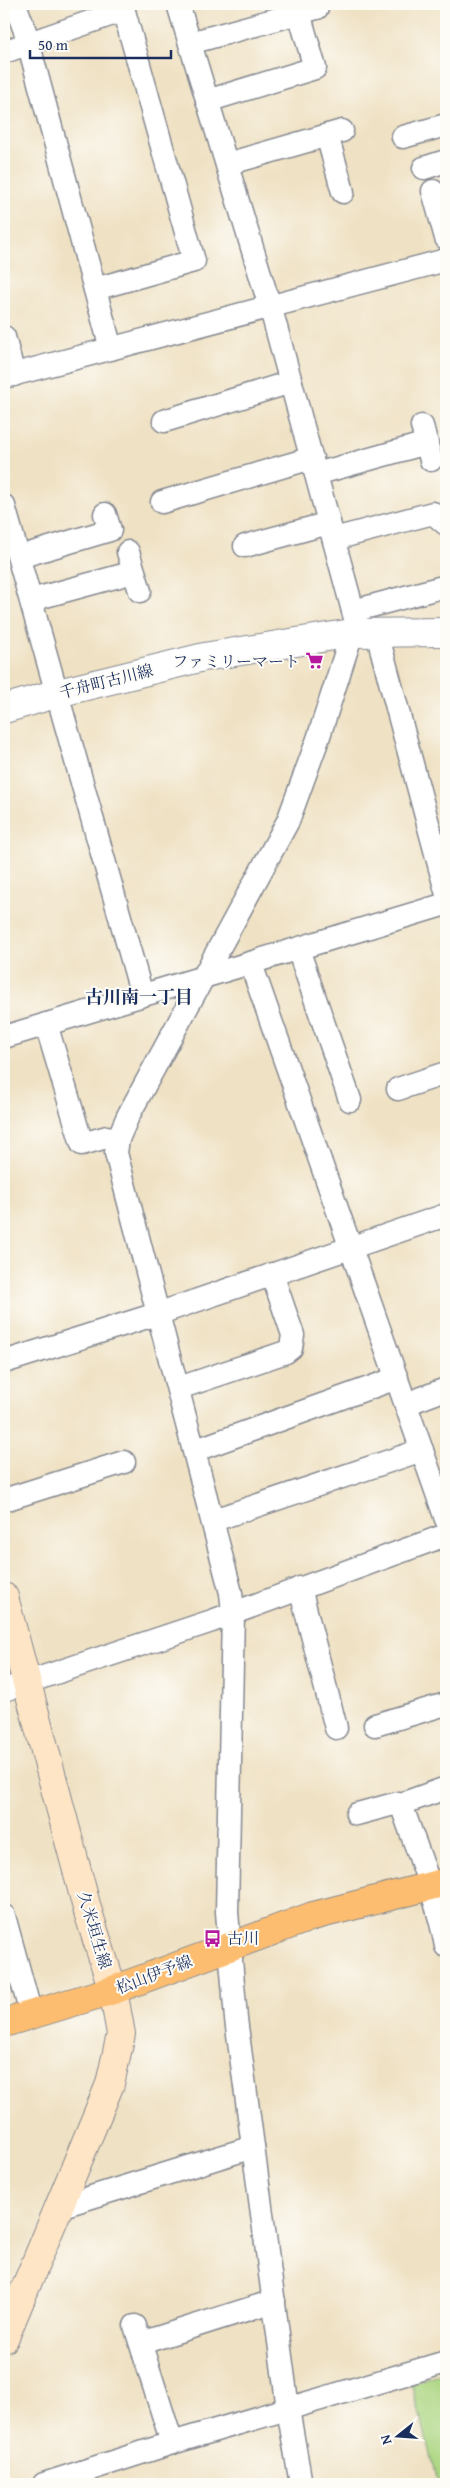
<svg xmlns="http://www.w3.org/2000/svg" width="450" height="2488" viewBox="0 0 450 2488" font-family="'Gentium Book Plus','Noto Serif JP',serif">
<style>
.park{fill:#abd580;stroke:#63826f}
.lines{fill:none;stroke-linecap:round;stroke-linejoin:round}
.minor-casing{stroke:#858890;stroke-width:25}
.tertiary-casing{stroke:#858890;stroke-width:30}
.secondary-casing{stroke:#858890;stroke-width:30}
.primary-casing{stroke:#858890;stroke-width:30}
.minor{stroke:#fff;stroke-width:22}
.tertiary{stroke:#fff;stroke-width:28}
.secondary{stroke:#fee5c5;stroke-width:28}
.primary{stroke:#fcbd6f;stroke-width:28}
.labels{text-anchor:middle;stroke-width:4;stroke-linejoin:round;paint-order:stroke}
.poi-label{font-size:16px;fill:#1b2f5e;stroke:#fdfcf7;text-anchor:end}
.street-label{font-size:16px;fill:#1b2f5e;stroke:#fdfcf7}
.neighbourhood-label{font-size:18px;font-weight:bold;fill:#1b2f5e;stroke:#fdfcf7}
</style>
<rect width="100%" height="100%" fill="#fdfcf7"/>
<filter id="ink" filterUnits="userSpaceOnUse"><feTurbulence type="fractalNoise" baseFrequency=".02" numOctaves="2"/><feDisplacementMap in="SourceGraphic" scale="10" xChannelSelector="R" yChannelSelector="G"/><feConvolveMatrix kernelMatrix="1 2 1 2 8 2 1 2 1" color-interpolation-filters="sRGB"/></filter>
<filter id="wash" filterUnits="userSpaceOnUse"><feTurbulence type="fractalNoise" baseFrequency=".0096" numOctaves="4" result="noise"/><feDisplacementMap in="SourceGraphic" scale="20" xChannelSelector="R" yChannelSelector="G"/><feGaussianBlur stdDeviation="1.12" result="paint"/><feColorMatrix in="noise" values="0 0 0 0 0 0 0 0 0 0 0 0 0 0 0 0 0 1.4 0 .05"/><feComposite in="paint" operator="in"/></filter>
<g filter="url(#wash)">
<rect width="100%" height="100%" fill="#efe1c3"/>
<path class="park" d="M446,2372V2484H439L411,2383Z"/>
</g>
<g filter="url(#ink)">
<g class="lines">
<defs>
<g id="minor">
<path d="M15,4L25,31L111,349"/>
<path d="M178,4L274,320L359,633"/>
<path d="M190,43L317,8"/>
<path d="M4,52L124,10"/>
<path d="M207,101L315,68L299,13"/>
<path d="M327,135L343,192"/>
<path d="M403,137L446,125"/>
<path d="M227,164L342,131"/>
<path d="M424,168L446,161"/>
<path d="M433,191L446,238"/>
<path d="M95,289L194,261L122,4"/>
<path d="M4,337L14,375"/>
<path d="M4,377L446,260"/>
<path d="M164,421L291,382"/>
<path d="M422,426L431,460"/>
<path d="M316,474L427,443"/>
<path d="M162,502L312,458"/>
<path d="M4,506L142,995"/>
<path d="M334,539L433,513L446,524"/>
<path d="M245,546L329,523"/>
<path d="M128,552L140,591"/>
<path d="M19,557L110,530L105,514"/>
<path d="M31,600L134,572"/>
<path d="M353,611L446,586"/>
<path d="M377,633L446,891"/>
<path d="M298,949L350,1100"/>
<path d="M251,964L446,1519"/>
<path d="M46,1024L82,1144L107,1137L118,1139"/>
<path d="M4,1037L446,904"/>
<path d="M398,1089L446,1073"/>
<path d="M4,1362L160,1313L446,1215"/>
<path d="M179,1388L286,1352L291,1348L293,1335L272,1274"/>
<path d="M406,1404L446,1389"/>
<path d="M196,1450L397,1378"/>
<path d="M4,1500L124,1462"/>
<path d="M214,1520L422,1450"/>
<path d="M300,1588L336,1728"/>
<path d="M4,1690L212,1621L446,1535"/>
<path d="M375,1725L446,1704"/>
<path d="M446,1788L401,1804C417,1851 437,1897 446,1946"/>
<path d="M357,1814L398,1803L401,1804"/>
<path d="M4,1916L31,2014"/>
<path d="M56,2208L253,2147"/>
<path d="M135,2326L172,2443"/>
<path d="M141,2343L274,2301"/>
<path d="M44,2484L172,2443L446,2362"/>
<path d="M301,2484L288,2409L236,2019L227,1912L233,1612L231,1593L116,1153L118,1139L128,1116L288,821L318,739L352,633"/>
</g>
<path id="tertiary" d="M4,709L58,693L204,657L352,633L446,632"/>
<path id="secondary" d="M4,1597L88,1912L113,1990L121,2034L110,2084L4,2339"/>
<path id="primary" d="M4,2023L113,1990L313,1916L446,1882"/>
</defs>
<use href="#minor" class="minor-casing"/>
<use href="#tertiary" class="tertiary-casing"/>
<use href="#secondary" class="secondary-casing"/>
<use href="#primary" class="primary-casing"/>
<use href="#minor" class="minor"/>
<use href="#tertiary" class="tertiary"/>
<use href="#secondary" class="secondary"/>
<use href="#primary" class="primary"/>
</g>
</g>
<defs>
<symbol id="supermarket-bare" viewBox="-9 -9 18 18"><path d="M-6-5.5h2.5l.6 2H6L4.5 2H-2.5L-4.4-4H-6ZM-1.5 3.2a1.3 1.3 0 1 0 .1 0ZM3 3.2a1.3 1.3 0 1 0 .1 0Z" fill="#b5179e" stroke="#fdfcf7" stroke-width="2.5" paint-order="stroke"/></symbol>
<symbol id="bus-bare" viewBox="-9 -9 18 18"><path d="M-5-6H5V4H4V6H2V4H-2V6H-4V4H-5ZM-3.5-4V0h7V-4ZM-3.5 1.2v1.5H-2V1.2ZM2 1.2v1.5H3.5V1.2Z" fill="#b5179e" stroke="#fdfcf7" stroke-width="2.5" paint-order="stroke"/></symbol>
</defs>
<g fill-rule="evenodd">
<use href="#supermarket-bare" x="302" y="648" width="25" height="25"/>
<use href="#bus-bare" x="200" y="1926" width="25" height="25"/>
</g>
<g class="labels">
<g class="poi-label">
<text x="300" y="667">ファミリーマート</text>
<text x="227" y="1944" text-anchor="start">古川</text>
</g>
<g class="street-label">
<text transform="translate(106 681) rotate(-14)" y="6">千舟町古川線</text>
<text transform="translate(95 1930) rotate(73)" y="6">久米垣生線</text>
<text transform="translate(154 1974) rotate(-21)" y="6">松山伊予線</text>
</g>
<g class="neighbourhood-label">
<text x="139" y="1003">古川南一丁目</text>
</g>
</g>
<rect width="450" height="2488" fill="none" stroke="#fdfcf7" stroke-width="20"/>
<g transform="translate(398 2436) rotate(253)" stroke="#fdfcf7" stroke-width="4" paint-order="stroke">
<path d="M0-4L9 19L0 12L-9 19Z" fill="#1b2f5e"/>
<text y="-8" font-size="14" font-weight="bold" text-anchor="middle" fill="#1b2f5e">N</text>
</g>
<path d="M30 50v8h141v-8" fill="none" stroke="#1b2f5e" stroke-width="2.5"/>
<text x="38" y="50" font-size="15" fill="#1b2f5e" stroke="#fdfcf7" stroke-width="4" paint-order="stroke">50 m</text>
</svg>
